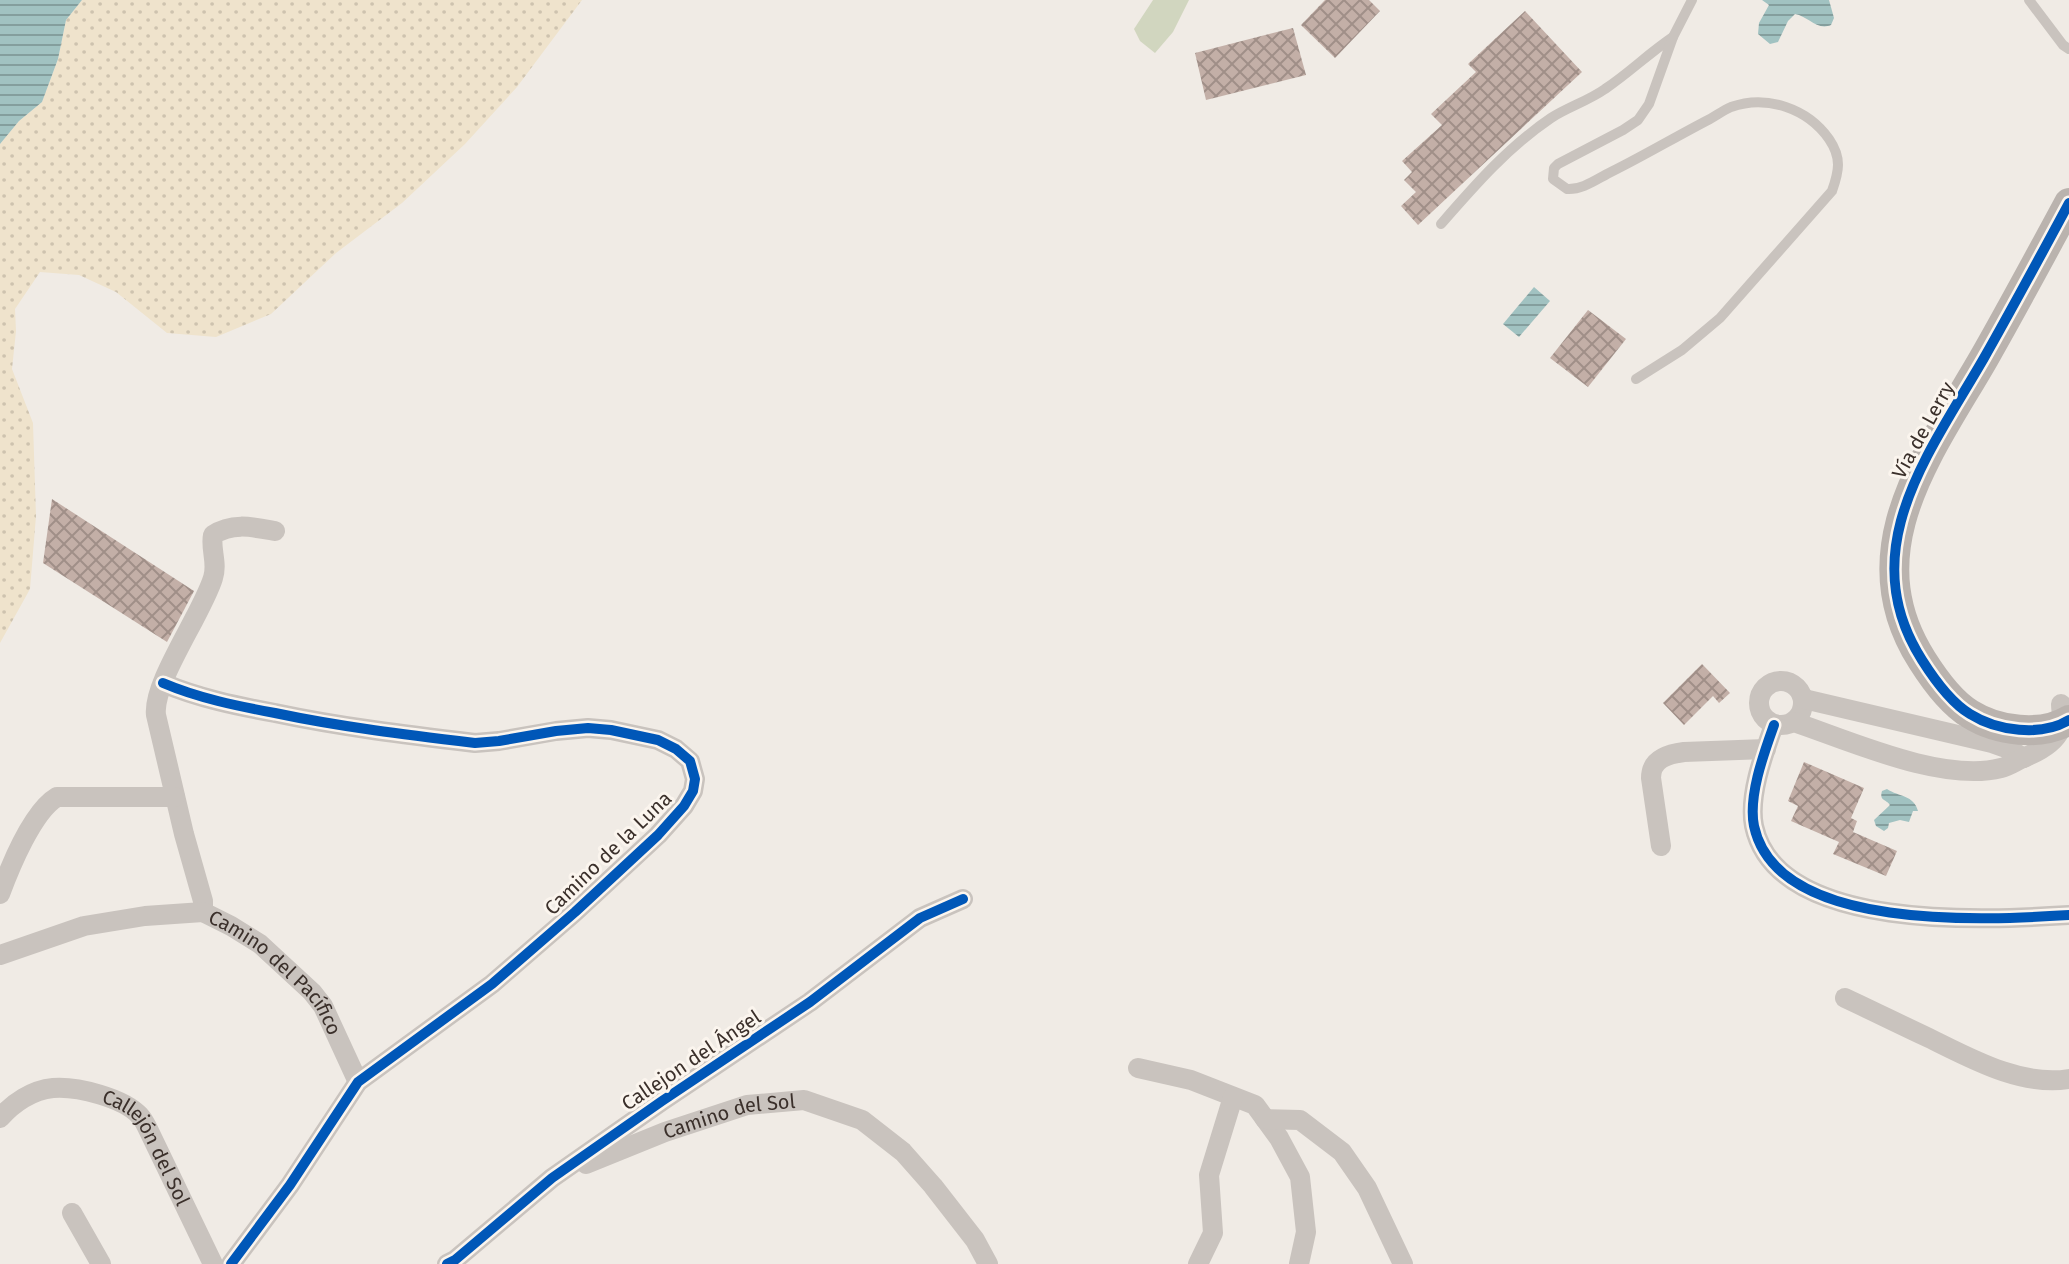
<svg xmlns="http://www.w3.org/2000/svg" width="2069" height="1264" viewBox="0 0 2069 1264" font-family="'Fira Sans',sans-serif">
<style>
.green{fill:#d1d6bf}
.sand{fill:url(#sand-dots)}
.water{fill:url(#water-rules)}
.building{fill:url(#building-cross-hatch)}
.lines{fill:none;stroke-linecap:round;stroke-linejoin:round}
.lane{stroke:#c9c3be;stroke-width:10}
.street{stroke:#c9c3be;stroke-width:20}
.secondary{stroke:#bab3ae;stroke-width:30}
.cycleway-casing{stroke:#fbf5ee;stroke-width:15}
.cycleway{stroke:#0057b8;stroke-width:10}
.labels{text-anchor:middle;stroke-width:6;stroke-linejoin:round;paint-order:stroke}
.street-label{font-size:20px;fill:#3b302b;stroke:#fbf5ee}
</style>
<defs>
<pattern id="sand-dots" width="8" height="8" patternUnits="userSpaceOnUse" patternTransform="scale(2)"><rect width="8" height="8" fill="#efe3cc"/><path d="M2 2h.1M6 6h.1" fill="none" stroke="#cec3af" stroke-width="1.8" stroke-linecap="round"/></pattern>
<pattern id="water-rules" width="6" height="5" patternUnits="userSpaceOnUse" patternTransform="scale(2)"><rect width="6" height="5" fill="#a1c2c1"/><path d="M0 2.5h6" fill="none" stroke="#849e9d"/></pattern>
<pattern id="building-cross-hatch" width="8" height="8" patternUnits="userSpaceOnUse" patternTransform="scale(2)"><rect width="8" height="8" fill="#c3afa7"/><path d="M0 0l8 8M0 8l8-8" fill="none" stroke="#a08f88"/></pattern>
</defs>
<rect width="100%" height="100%" fill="#f0ebe5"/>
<path class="green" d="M1153,0H1189L1173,32L1155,53L1140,41L1134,29Z"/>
<path class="sand" d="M82,0H582L517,87L465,144L402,203L336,253L271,314L216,337L167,333L116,292L79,275L40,272L15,309L16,331L12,369L33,423L36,516L30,589L0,643V144L19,121L42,102L58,59L66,20Z"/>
<g class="water">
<path d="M0,0H82L66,20L58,59L42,102L19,121L0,144Z"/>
<path d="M1762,0H1829L1834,18L1831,25C1817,31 1808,16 1795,14L1788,21L1778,42L1770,44L1758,34L1759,23L1769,5Z"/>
<path d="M1534,287L1550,301L1519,337L1503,324Z"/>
<path d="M1887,789C1899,797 1914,795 1918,811H1913L1909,822L1900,820L1889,823L1888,828L1884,831L1876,826L1874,820L1890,805C1886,799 1879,801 1882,791Z"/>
</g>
<g class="building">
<path d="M1325,0H1369L1380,11L1335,58L1301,25Z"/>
<path d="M1525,11L1582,72L1418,225L1401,206L1416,192L1404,180L1412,172L1402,161L1442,125L1431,114L1476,72L1468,64Z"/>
<path d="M1293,28L1306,75L1206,100L1195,53Z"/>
<path d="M1588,310L1626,339L1588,387L1550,358Z"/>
<path d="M52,499L194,591L167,642L43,563Z"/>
<path d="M1702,664L1730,693L1719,703L1713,696L1684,725L1663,703Z"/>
<path d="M1804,762L1864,788L1851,818L1857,821L1853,832L1897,851L1886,876L1833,854L1839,842L1791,821L1798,806L1788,801Z"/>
</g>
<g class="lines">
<g class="lane">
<path d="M2029,0L2063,45L2069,49"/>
<path d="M1441,224C1475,185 1508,147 1551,118C1568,107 1588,101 1605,89C1629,73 1649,53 1673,37"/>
<path d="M1636,379L1682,350L1720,318L1832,191C1839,171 1842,158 1829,139C1808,109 1767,94 1731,107C1724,110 1717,115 1710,119C1675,137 1642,157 1607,174C1594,181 1581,190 1567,189L1553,179L1554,168L1558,164L1623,130L1638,120L1649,104L1673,37L1692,0"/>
</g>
<g class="street">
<path id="s1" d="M275,531C253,527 232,522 213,535C210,549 218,563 213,578C202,614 152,683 156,715L184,834L203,901V912L231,926L260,944L312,992L323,1006L358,1082"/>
<circle cx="1781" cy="703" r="22"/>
<path d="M163,683C198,698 237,706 275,713C341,727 408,735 475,743L499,741L556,731L588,728L611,730L658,740L676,749L690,761L695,779L693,791L684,806L658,835L575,912L492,984L358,1082L290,1185L231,1264"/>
<path d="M1804,699L1992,743L2009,749L2024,758"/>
<path d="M1794,722C1850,741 1943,783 2001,768C2009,766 2016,761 2023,758C2038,752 2060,741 2062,723C2063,717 2061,710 2061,704"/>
<path d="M1774,725C1764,753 1748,796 1754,826C1777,933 1988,920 2069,915"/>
<path d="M1661,846L1651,778C1651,759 1668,754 1684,752L1766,749"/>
<path d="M0,894C10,867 33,811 57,797H175"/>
<path d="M0,955L84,926L145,916L203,912"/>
<path d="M1845,998C1873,1011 1901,1025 1929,1038C1970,1058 2021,1087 2069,1079"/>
<path d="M1138,1068L1191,1080L1255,1105L1279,1138L1300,1177L1306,1232L1299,1264"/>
<path id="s2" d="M0,1118C13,1103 32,1090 53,1088C77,1086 124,1098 140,1116C143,1119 145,1123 147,1127L213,1264"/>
<path d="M1265,1119L1300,1120L1342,1152L1367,1188L1403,1264"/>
<path id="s3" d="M586,1164L665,1132L747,1105L804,1100L862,1120L903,1152L933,1186L975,1240L988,1264"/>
<path d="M72,1213L101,1264"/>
<path d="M447,1264L455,1260L552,1178L662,1101L810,1002L920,918L963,899"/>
<path d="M1198,1264L1213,1233L1209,1175L1233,1097"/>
</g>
<path class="secondary" d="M2069,203C2041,255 2013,307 1984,358C1930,452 1852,550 1922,660C1934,679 1950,702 1970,714C1997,731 2041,737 2069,720"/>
<defs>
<g id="cycleway">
<path d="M2069,203C2041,255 2013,307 1984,358C1930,452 1852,550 1922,660C1934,679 1950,702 1970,714C1997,731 2041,737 2069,720"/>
<path d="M163,683C198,698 237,706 275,713C341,727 408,735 475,743L499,741L556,731L588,728L611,730L658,740L676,749L690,761L695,779L693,791L684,806L658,835L575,912L492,984L358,1082L290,1185L231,1264"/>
<path d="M1774,725C1764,753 1748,796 1754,826C1777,933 1988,920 2069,915"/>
<path d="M447,1264L455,1260L552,1178L662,1101L810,1002L920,918L963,899"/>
</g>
</defs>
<use href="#cycleway" class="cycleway-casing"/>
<use href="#cycleway" class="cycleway"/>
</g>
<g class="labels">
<g class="street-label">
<text transform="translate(1923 430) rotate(-61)" y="7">Vía de Lerry</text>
<text transform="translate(608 853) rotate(-44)" y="7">Camino de la Luna</text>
<text dy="7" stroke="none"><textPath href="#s1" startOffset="556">Camino del Pacífico</textPath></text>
<text transform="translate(691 1060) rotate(-34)" y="7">Callejon del Ángel</text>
<text dy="7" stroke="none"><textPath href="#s3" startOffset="152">Camino del Sol</textPath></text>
<text dy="7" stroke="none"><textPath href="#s2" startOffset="184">Callejón del Sol</textPath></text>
</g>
</g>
</svg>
